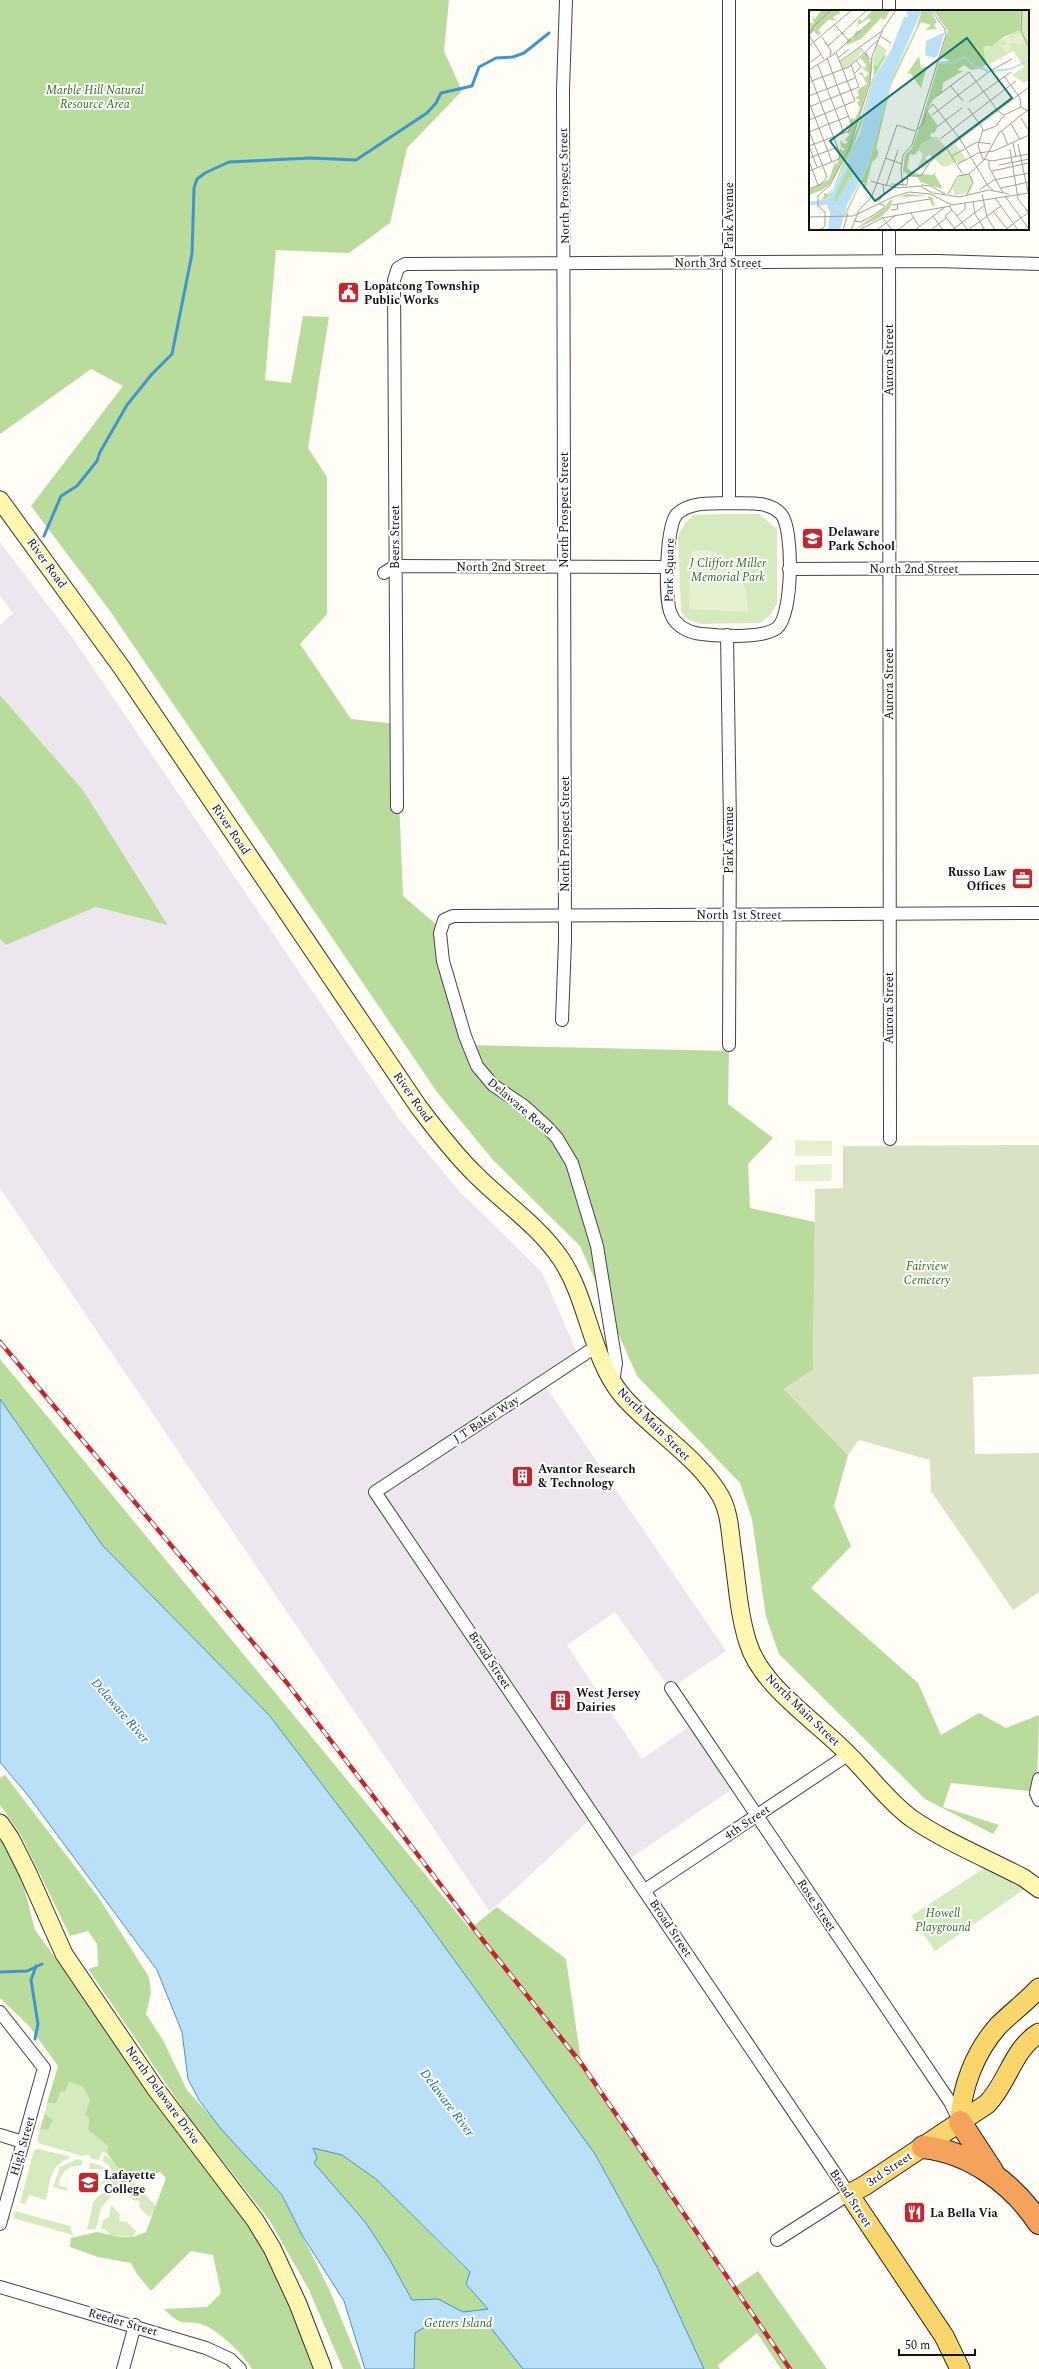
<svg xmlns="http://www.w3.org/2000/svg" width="1039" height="2369" viewBox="0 0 1039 2369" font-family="Spectral,serif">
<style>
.industrial{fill:#eee6ef}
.green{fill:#d5ebbd}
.forest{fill:#b9dc9c}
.cemetery{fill:#d9e3c4}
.pitch{fill:#e6f2cf}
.water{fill:#b9e0f7;stroke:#3f96cf;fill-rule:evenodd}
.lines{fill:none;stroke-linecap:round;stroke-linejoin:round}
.stream{stroke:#3f96cf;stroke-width:3}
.street-casing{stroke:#444;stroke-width:14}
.secondary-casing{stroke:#333;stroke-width:19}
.primary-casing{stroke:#222;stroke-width:21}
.highway-casing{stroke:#222;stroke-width:24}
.street{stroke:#fff;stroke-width:12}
.secondary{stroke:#fff6b0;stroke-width:17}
.primary{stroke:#f9d66b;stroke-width:19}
.highway{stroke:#f5a25d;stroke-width:22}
.rail-casing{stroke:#c4262e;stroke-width:4.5}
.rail{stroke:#fff;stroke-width:3;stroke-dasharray:9;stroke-linecap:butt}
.labels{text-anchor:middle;stroke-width:4;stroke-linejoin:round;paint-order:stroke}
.park-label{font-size:12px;font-style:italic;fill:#2f6b1f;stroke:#fff}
.street-label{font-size:12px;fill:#111;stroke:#fff}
.poi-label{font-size:12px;font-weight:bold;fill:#111;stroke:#fff;text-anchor:start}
.water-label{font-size:13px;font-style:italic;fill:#1768a6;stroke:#fff}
.inset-river{fill:none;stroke:#b9e0f7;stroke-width:2}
.inset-road{fill:none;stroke:#a09f9a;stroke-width:1}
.view{fill:#0f766e;fill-opacity:0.15;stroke:#0f766e;stroke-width:2}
.inset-edge{fill:none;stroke:#111;stroke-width:2}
</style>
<rect width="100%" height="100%" fill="#fffdf5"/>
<path class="industrial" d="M0,542L72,637L399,1119L460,1192L542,1272L581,1362L546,1387L726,1651L670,1689L615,1612L567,1645L642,1759L696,1722L738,1785L625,1862L594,1816L490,1912L0,1188V939L6,945L96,907L168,924L83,790L0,695V625L13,613L0,596Z"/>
<g class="green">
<path d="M722,514H759L777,529V604L770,615L760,623L701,624L688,619L681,612L678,536L685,523L694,515Z"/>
<path d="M986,1867L1026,1888L935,1951L911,1916Z"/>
<path d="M69,2082L83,2087L90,2100L85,2114L89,2119L88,2130L108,2146L107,2153L102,2152L99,2160L92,2159L88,2154L83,2156L40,2144L37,2140L40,2129L48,2130L49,2115L45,2113L47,2103L56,2102L61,2092L66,2091Z"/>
<path d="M39,2149L71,2157C49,2166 51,2179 46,2200L29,2195L25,2204L20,2203L34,2150Z"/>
<path d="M104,2155L113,2160L122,2173L121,2183L114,2193L109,2188C113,2177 115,2167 102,2161Z"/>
<path d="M78,2159L83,2161L81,2166C67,2164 61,2174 58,2185L68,2188L67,2191L53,2187L60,2167Z"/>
<path d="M90,2163C99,2165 108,2166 109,2176L103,2184L100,2185L105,2177L104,2172L100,2169H89Z"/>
<path d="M134,2182L158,2208L149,2217L139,2207L140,2202L137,2200L134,2201L124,2191Z"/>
<path d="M107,2191L111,2196L101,2208L96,2229L87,2230L93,2203L99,2195Z"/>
<path d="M111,2205L120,2214L119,2221L127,2222L136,2231L133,2237L110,2235L105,2229H101L103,2220L109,2217Z"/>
<path d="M15,2211L70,2226L73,2235L13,2218Z"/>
</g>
<g class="forest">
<path d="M0,0H449L444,51L462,91L407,148L390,223L349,253L276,250L265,380L291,383L303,316L329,317L308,448L327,477V614L300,644L351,719L396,724L403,896L437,925L468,1045L729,1051L728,1104L773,1138L748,1164L750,1208L815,1222L813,1370L784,1389L848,1455L834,1506L851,1546L811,1588L918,1683L941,1735L979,1713L1006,1728L1039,1715L1037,1792L951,1783L943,1807L999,1825L993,1834L925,1799L779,1654L766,1617L752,1519L740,1483L637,1376L580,1246L493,1160L437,1092L110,611L31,506L123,386L91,369L0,434Z"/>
<path d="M0,695L83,790L168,925L96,907L6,945L0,939Z"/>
<path d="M0,1359L470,1929L497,1907L566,1959L582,2068L601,2091L732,2289L758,2271L827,2369H781L757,2333L718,2365L720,2369H704L657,2267L597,2157L269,1715L103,1546L0,1399Z"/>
<path d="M5,1775L99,1898L149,1977L151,1993L146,2014L163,2040L187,2090L282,2195L330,2291L362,2369H343L309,2290L270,2221L190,2119L88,1969L98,1966L97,1944L88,1931L70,1936L21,1835L0,1805V1778Z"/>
<path d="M0,1835L21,1875L35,1930L259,2236L317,2369H252C245,2356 220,2332 206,2326C185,2317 185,2331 164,2309L207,2307L221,2293L213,2255L191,2251L151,2291L137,2274L131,2263L98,2257L70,2247L71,2238L97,2232L121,2237H133L146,2232L166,2178L160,2172L138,2181L133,2180L124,2188L121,2183L122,2173L107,2153L108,2146L88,2130L89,2119L85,2114L90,2100L83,2087L69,2082L66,2091L61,2092L56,2103H47L58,2066L29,2026L0,1998Z"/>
<path d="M257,2112L313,2148L342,2155L376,2179L464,2267L578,2369H405L412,2300L390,2260L366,2223L344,2198Z"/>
<path d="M45,2113L53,2120L48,2130L40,2129Z"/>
</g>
<path class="cemetery" d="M1039,1145V1374L973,1377L975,1454L1039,1453V1592L1013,1610L931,1491L930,1460L859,1440L848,1455L784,1389L813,1370L815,1189L843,1188V1146Z"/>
<g class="pitch">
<path d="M708,550C741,561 746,580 748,612L689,609L691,551Z"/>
<path d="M795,1140L832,1141V1156H795Z"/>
<path d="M832,1164L831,1181H795V1165Z"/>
</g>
<path class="water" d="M0,1399L103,1546L269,1715L418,1910L595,2154L657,2267L704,2369H523L488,2324L437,2320L415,2333L414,2369H365L344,2301L302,2235L282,2195L221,2129L199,2100L188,2079L182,2032L157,1970L30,1798L0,1762ZM313,2148L342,2155L376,2179L470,2272L466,2284L488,2309L463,2312L438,2299L412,2300L390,2260L366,2223L314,2163L317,2158Z"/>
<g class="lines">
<g class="stream">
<path d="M44,536L61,496L77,486L97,461L100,452L127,405L152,374L172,354L192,254L194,188L197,179L205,173L229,162L311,158L356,160L427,113L436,103L441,93L472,86L479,67L496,58L513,57L524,53L549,33"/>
<path d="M0,1972L27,1971L42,1964"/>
<path d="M35,2039L38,2024L31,1980L36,1966"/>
</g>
<defs>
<g id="street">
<path d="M729,0V503"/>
<path d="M889,0V11"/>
<path d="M889,229L890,1139"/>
<path d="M729,503C747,504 768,500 781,514C794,528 793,616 777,628C762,639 721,636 702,634C690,633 676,627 671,614C664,600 666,525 677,514C690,501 713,504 729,503Z"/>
<path d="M789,569L1039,568"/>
<path d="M384,573L395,566L668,567"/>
<path d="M727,635L730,825L729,1045"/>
<path d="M397,807L394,280L398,268L405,264L937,261L1039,264"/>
<path d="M562,1020L565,941L563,90L566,0"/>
<path d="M597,1346L375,1492L849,2194L777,2240"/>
<path d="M613,1382L616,1363L601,1271L597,1246L572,1163L557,1138L547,1127L524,1106L493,1085L477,1066L465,1036L443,961L440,933L444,920L453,916L1039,913"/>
<path d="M671,1688L950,2102L959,2120"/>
<path d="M1039,1779L1036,1793L1039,1800"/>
<path d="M645,1890L849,1754"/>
<path d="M0,2012L44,2068L0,2224"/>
<path d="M0,2135L23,2142"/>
<path d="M0,2287L206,2348L230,2359L240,2369"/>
<path d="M123,2369L135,2325"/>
</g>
<g id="secondary">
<path d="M0,500L122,668L418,1106C436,1130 455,1155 477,1176C505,1204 539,1226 561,1259C588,1299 591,1357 621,1394C649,1428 699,1457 721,1497C729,1512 730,1530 732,1547C737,1579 738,1612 748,1643C762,1688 818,1722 850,1756C870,1776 888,1801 911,1818C944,1841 988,1859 1024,1878L1039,1889"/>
<path d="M0,1823L11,1839L28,1873L64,1954L155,2088L255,2220L272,2248L298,2304L323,2369"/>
</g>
<g id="primary">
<path d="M960,2122C961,2088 975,2052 998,2026C1011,2013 1026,2002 1039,1988"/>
<path d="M960,2369L944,2336L849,2194L864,2186L987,2104C1008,2083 1012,2050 1039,2033"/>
</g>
<g id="highway">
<path d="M960,2122L992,2171"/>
<path d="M923,2147C971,2152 1013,2184 1039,2223"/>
</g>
</defs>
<use href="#street" class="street-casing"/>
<use href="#secondary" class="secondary-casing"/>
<use href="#primary" class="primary-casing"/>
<use href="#highway" class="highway-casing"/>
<use href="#street" class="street"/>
<use href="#secondary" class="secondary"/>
<use href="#primary" class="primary"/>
<use href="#highway" class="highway"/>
<defs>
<path id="rail" d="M0,1342L287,1683L478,1934L581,2063L790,2369"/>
</defs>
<use href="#rail" class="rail-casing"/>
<use href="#rail" class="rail"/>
</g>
<defs>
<symbol id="civic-square" viewBox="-11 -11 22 22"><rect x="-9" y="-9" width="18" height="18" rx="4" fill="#c4262e" stroke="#fff"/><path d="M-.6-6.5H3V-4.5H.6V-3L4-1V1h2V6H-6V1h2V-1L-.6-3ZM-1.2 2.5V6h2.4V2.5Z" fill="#fff"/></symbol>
<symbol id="school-square" viewBox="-11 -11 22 22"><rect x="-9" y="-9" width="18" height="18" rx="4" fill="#c4262e" stroke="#fff"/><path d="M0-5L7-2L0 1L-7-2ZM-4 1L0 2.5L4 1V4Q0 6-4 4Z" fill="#fff"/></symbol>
<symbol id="office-square" viewBox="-11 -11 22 22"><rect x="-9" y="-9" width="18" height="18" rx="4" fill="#c4262e" stroke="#fff"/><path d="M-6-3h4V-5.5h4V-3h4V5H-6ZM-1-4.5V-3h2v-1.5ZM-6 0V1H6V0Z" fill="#fff"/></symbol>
<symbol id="building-square" viewBox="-11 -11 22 22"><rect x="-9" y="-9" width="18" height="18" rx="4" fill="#c4262e" stroke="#fff"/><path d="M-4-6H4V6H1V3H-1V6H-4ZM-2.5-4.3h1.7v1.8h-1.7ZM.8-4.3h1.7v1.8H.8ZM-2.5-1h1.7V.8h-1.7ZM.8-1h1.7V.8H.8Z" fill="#fff"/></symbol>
<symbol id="university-square" viewBox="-11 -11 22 22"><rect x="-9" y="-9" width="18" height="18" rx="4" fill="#c4262e" stroke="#fff"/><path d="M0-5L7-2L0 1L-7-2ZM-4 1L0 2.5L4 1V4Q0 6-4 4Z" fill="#fff"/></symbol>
<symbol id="restaurant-square" viewBox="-11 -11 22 22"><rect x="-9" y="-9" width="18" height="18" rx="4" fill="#c4262e" stroke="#fff"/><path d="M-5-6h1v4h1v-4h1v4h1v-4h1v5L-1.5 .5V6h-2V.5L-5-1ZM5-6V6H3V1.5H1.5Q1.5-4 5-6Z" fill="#fff"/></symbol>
</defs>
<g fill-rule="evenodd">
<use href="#civic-square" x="336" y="280" width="25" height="25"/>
<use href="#school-square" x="800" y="526" width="25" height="25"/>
<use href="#office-square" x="1010" y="866" width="25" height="25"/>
<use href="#building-square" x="510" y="1464" width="25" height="25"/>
<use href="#building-square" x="548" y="1688" width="25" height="25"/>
<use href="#university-square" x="76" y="2170" width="25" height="25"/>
<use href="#restaurant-square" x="902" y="2200" width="25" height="25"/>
</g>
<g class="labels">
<g class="park-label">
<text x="95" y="94">Marble Hill Natural<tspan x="95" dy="14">Resource Area</tspan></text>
<text x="728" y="567">J Cliffort Miller<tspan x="728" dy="14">Memorial Park</tspan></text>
<text x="927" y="1270">Fairview<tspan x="927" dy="14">Cemetery</tspan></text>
<text x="943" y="1917">Howell<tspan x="943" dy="14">Playground</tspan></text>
<text x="458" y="2327">Getters Island</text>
</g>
<g class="street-label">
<text transform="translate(564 186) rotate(-91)" y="4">North Prospect Street</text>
<text transform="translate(729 216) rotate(-90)" y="4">Park Avenue</text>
<text x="718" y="267">North 3rd Street</text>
<text transform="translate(889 360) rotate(-90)" y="4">Aurora Street</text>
<text transform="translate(564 510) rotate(-90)" y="4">North Prospect Street</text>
<text transform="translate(395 537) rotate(-90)" y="4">Beers Street</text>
<text transform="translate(47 563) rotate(54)" y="4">River Road</text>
<text x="501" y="571">North 2nd Street</text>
<text x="914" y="573">North 2nd Street</text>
<text transform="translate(669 570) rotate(-89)" y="4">Park Square</text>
<text transform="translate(889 684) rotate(-90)" y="4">Aurora Street</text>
<text transform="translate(231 829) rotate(56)" y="4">River Road</text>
<text transform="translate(565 834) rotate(-90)" y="4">North Prospect Street</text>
<text transform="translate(729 840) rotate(-90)" y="4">Park Avenue</text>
<text x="739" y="919">North 1st Street</text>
<text transform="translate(889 1008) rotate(-90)" y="4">Aurora Street</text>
<text transform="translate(413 1097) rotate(55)" y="4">River Road</text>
<text transform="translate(520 1106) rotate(40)" y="4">Delaware Road</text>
<text transform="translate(486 1419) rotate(-33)" y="4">J T Baker Way</text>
<text transform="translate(654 1424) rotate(45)" y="4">North Main Street</text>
<text transform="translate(490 1660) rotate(56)" y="4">Broad Street</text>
<text transform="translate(803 1710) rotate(44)" y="4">North Main Street</text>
<text transform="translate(747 1822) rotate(-34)" y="4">4th Street</text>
<text transform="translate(817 1905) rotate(56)" y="4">Rose Street</text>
<text transform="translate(671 1928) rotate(56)" y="4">Broad Street</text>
<text transform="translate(163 2095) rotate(54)" y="4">North Delaware Drive</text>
<text transform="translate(22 2146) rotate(-74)" y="4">High Street</text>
<text transform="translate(889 2169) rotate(-34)" y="4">3rd Street</text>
<text transform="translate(851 2198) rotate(57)" y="4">Broad Street</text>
<text transform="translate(123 2322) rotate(16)" y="4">Reeder Street</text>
</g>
<g class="poi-label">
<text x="364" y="290">Lopatcong Township<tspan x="364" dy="14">Public Works</tspan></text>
<text x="828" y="536">Delaware<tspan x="828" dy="14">Park School</tspan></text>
<text x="1006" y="876" text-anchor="end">Russo Law<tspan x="1006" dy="14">Offices</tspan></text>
<text x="538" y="1473">Avantor Research<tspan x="538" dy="14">&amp; Technology</tspan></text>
<text x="576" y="1697">West Jersey<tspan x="576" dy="14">Dairies</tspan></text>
<text x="104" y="2179">Lafayette<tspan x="104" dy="14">College</tspan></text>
<text x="930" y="2217">La Bella Via</text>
</g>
<g class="water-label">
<text transform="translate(121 1710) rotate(49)" y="5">Delaware River</text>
<text transform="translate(448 2102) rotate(53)" y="5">Delaware River</text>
</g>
</g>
<g transform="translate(809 10)">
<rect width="220" height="220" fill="#fffdf5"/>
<path d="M212,0H220V70L215,73L203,65L215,57L204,41L179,55L174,37H179L211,20ZM68,33L78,40L70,57L63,53ZM50,38L53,42L42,55L34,59L31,52ZM147,134L157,149L150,154L147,151L137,157L131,155L126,149ZM157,163L164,169L159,183L146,185L143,178L152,164Z" fill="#d5ebbd"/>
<path d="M12,0H30L31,3L24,7L27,10H19L9,20L12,22L9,26L5,21L0,26V12L5,14L3,6L6,9ZM64,0H86L80,2L76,10L72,8L52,29L38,35L37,32L40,28L43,30L47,21H52L62,11L60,8L49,15V11L50,9L53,11ZM113,0H121L128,12L125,15L128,19L116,20L122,15L112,12L82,75L67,139L69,140V146L63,152L56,180L54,179L56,173H52L37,205H35L59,156L84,66L107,19ZM124,0H212L211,20L195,27L183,36L174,37L178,53L173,58L162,60L155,55L148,60L154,61L134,73L133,82L124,90L118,100L129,116L126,122L121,124L123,128L112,134L110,140L105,145L101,144L98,158L104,163L123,165L127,162L126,165L134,179L111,172L109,167L99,166L96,161L95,165L94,160L96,145L103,138L111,116L130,52L141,51L131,46L139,21ZM58,42L63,59L61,70L40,140L21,174L13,180L0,185V180L20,169L26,152L28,155L31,138L34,141L36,139L32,137L31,130L35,134L39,132L36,130L41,124L38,122L42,118V108L46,109L51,98L48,93L51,90L46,88L50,85L48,82L51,78L58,74L53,65L49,64L53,62L56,68L60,63L53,58L57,57V54L51,48L42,55ZM75,45L77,46L65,67L52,116L43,140L21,185L17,189L11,190L15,187V183L20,184L24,178L52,109L65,63L64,54L68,56ZM110,46L112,58L118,56L112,78L101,63L98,64ZM46,136L48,145L46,164L27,193L23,191L37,157L44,149ZM98,184L120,186L124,188L125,195L130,190L124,197L119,186L90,187L84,190L81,198L72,207L45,220L75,199L80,191Z" fill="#b9dc9c"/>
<path d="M124,127H128L138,139L124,149L121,144L116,148L120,152L116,159L109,157L114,145L110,140L112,134Z" fill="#d9e3c4"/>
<path d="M203.5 29a5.5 5.5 0 1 1 11 0a5.5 5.5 0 1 1-11 0ZM201,27L205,33L199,34L203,37L197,42L192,36L199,34L195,30Z" fill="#e6f2cf"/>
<path d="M98,0H113L84,66L59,156L38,195L31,220H19L21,203L18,195H0V192L18,189L24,181L51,123L65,68L82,40L95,7H99L96,1L98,4ZM41,154L44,157L43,169L40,174L41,164L37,175L26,192H23ZM136,22L129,45L125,48L116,45L117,31Z" fill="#b9e0f7" fill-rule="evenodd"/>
<path class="inset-river" d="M130,53H145L156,47L164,55L179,61M184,61L202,59L220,50"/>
<path class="inset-road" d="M213,0L212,21L220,37M26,15L40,31M71,26L82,33M13,27L22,41L21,46M0,36L43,0M19,36L58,0M50,37L63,51M29,48L40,39M15,49L0,25L5,16L22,0M2,52L12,44M30,52L73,21M9,55L35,123M0,60L24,45L61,12M0,62L31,144L30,149L0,161M46,63L52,57L47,50M195,66L211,88L212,97L219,101M0,72L40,57L69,30M141,75L154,91M0,86L46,68M128,86L160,62L189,101L195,105M0,92L23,152M160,92L202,62M0,97L50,77L42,55M159,98L174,119L169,136L174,149L183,151L220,144M123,105L181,61L203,49M195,105L212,97M212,108L220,121M0,110L46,91L27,42M202,114L211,130M129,116L153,98M0,121L18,167L12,174L0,179M174,121L187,116L195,105M193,121L199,135M0,122L40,106M131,129L207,71M204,133L207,147M209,134L219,182M0,136L40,121L42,113L18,48M0,136L8,157M138,139L153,163M201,139L209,189L220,203M143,146L168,132L182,134M0,148L29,137M76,148L93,154M0,151L9,175M180,151V157L194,183M149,154L169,143L185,141L220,125M190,155L220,149M183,161L220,153M160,164L175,150L190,123L220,99M62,171L68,173L88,115L106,121M82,174L98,175M98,175L99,166H112L121,152L151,129L124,94L117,102L115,112L107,121M112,175L122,176L136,184M77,176L89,140M94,176L92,160L94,145L103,135L137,25L136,19L122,0M192,178L220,172M170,180L185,170L220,163M184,180L179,176L151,129L220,77M125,183L150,187L180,180L200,184M139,184L149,166L160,164M173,184L178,207L186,220M158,185L164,172L160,164M196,186L220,219M186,188L209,220M69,192L75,184L74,175M164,192L166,204L176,220M9,195L16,202V216L12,220M83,195L121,189M140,196L159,220M9,197V186L21,175L40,139L61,73L63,46L74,19L87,0M82,200L89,199L88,194M143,200L136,206L147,220M184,201L198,219M101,202L110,216M63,206L75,198V195L70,194M124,206L134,220M148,206L156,199V193M0,207L44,206L84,187L100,182L121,184L143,195L220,183M73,207L83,220M46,211L52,212L63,206M34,220L39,203M42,220L50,200L62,188L68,173L89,178L111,176L125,184M50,220L73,208L142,196M68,220L87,205M89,220L104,208M106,220L136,197M122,220L137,208M143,220L176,195M159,220L192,196M196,220L220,202"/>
<path class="view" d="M158,28L203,88L66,191L21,131Z"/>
<rect width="220" height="220" class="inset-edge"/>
</g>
<path d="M899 2349v6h76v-6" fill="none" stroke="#111111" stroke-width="2"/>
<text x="905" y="2349" font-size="12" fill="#111111" stroke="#ffffff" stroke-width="3" paint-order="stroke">50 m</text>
</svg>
